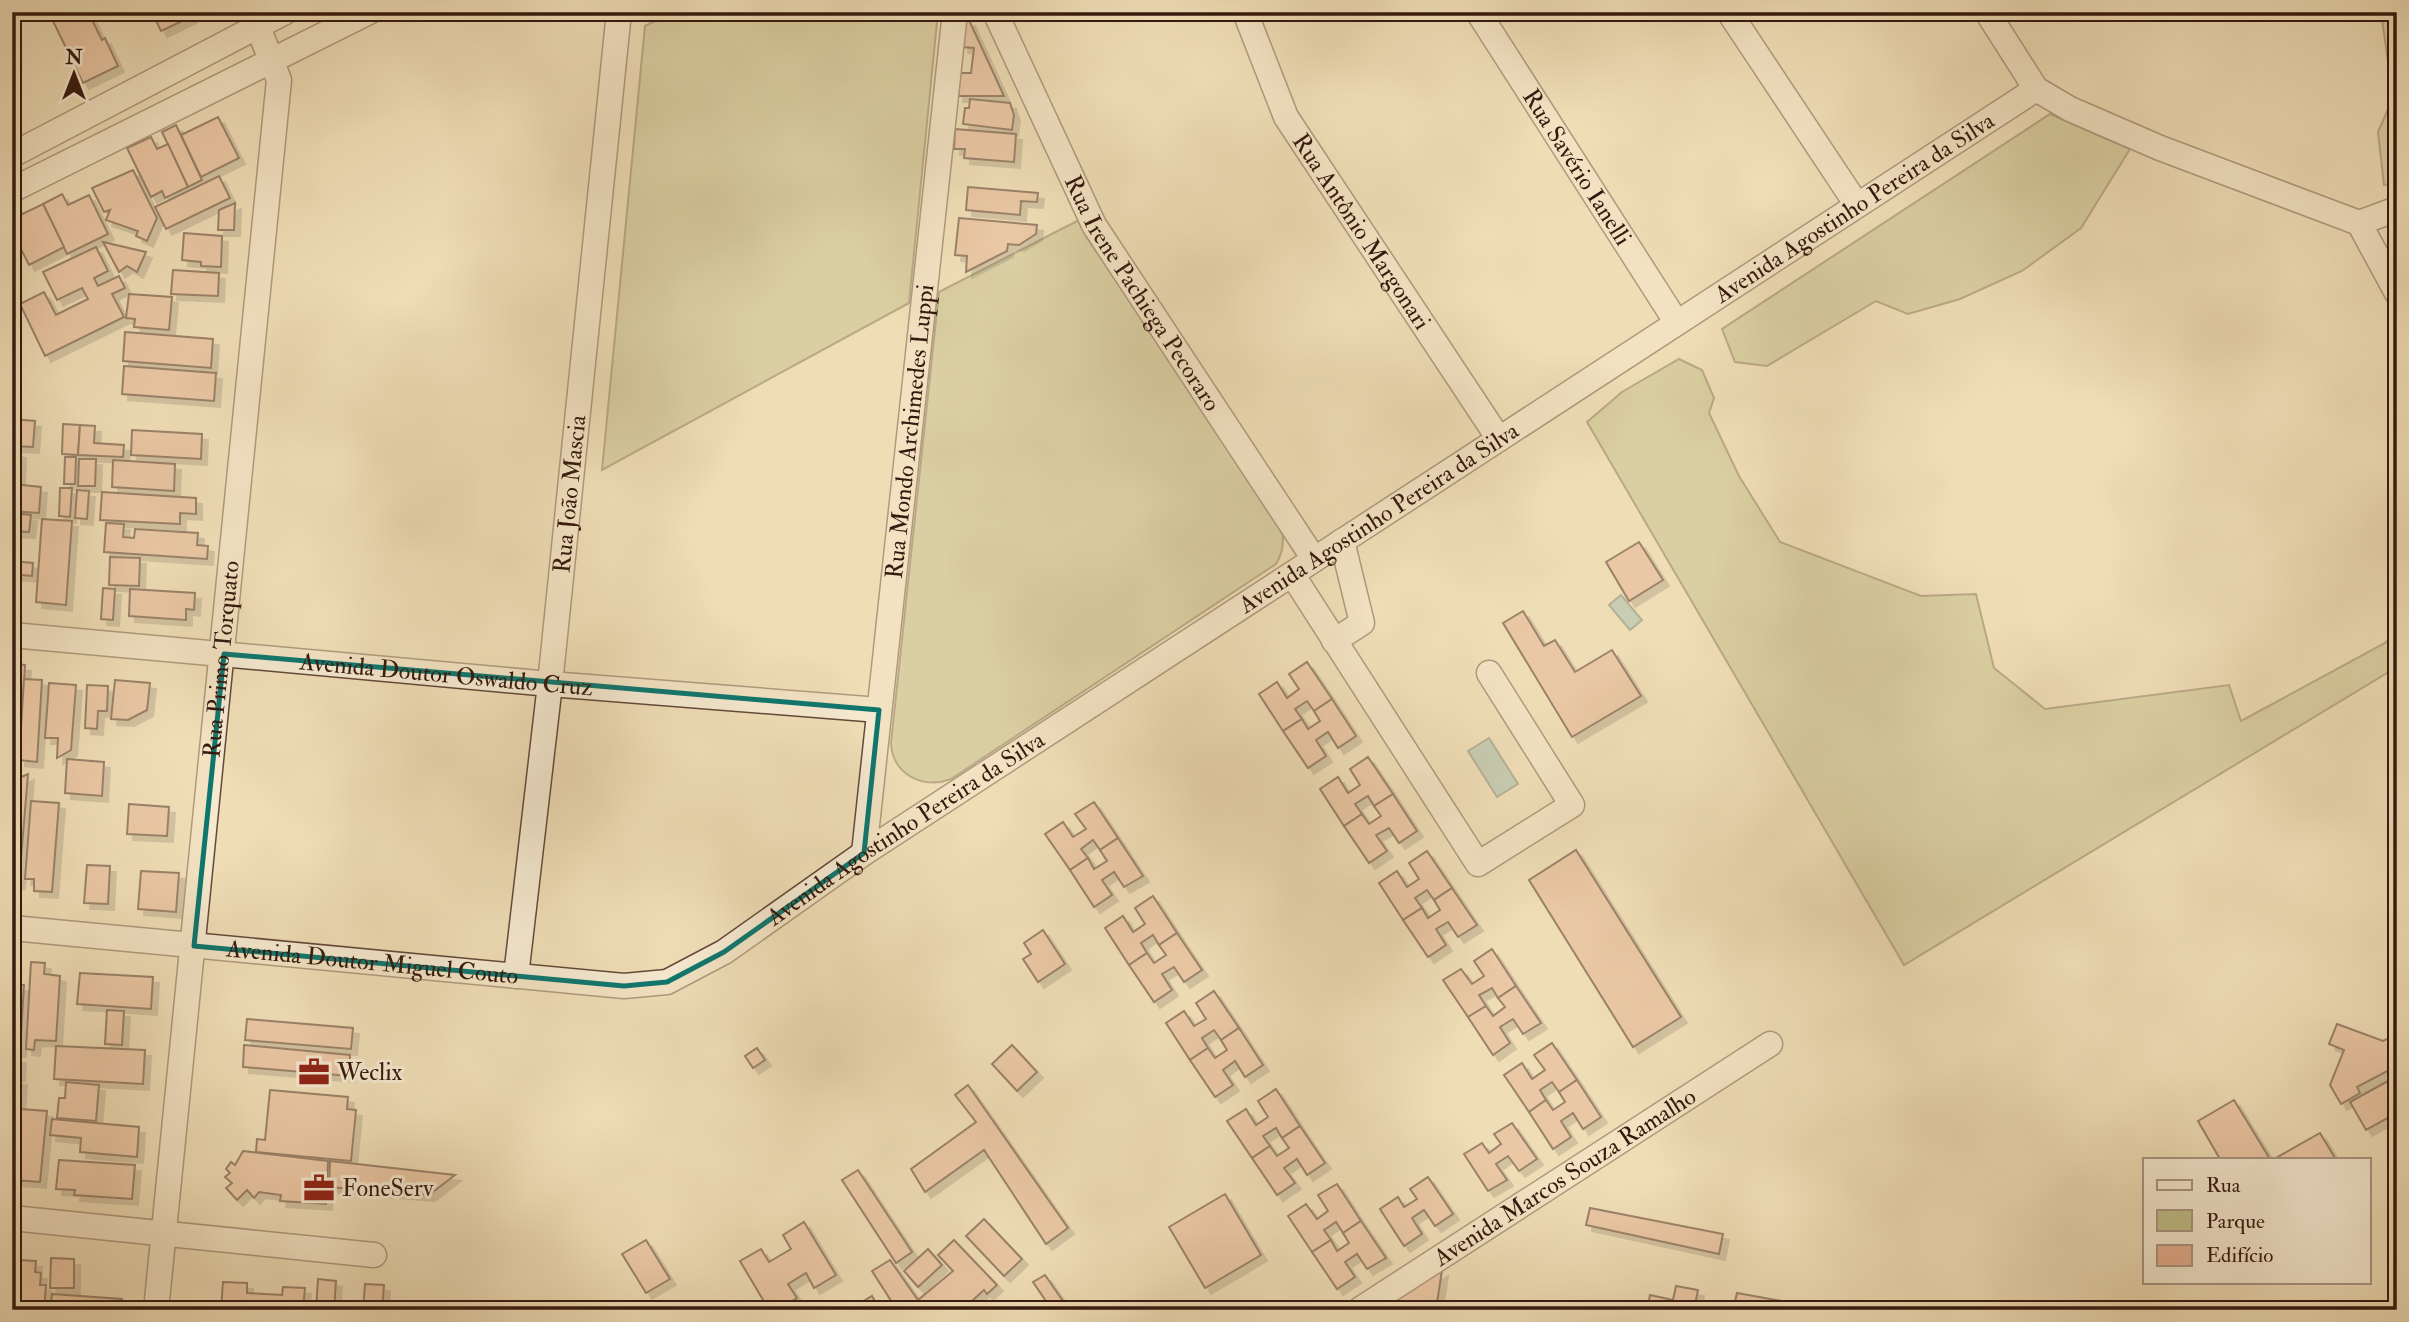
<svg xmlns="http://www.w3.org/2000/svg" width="2409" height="1322" viewBox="0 0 2409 1322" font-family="'IM FELL Double Pica',serif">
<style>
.green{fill:#c0bf89;stroke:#7a6c4c;stroke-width:2}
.water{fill:#9abbb0;stroke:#727a6f;stroke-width:2}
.building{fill:#e6b090;stroke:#35180e;stroke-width:2;filter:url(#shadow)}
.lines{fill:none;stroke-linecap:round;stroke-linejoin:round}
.minor-casing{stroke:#644938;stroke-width:27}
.minor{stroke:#f5e9d0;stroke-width:24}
.marked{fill:none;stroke:#0f766e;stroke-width:5;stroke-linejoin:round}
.labels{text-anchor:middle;stroke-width:6;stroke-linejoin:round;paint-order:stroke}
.street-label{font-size:24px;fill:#35180e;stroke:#f5e9d0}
.poi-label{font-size:24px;fill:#35180e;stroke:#f5e9d0;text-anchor:start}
</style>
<defs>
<filter id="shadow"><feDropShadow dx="6" dy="6" stdDeviation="0" flood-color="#0004"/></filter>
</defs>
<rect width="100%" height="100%" fill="#efddb6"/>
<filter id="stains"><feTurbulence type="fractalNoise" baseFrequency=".00286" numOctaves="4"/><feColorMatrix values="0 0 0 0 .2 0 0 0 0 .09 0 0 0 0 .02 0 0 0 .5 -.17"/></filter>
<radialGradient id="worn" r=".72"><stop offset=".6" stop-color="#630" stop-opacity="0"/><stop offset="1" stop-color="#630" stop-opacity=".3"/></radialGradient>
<g class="green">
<path d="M672,12H938L909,303L602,470L645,26Z"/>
<path d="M2381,12H2397V184L2384,185L2378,132L2393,98Z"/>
<path d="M2050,114L2130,149L2081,228L2022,271L1960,299L1908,314L1876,301L1767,366L1735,362L1722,329Z"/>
<path d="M1081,219L1086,236L1282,529C1284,543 1283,552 1276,564L951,779C923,790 892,774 891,743L939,292Z"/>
<path d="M1679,359L1702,370L1714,398L1709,413L1739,476L1780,542L1921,596L1976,594L1994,668L2045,709L2229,685L2241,721L2385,643L2397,630V667L1904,965L1587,422L1622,392Z"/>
</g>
<g class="water">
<path d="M1621,595L1642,620L1630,630L1609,605Z"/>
<path d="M1489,738L1518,784L1497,797L1468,751Z"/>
</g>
<g class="building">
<path d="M66,12H88L102,40L105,38L118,66L83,83L52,19Z"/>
<path d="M152,12H189L191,17L161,31Z"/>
<path d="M969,20L1004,96H957L959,73H971L974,48L962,47L963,24Z"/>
<path d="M970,99L1010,103L1014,115L1012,130L963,124L965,108H969Z"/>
<path d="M218,117L239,158L201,177L181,135Z"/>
<path d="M176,125L202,180L188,187L162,132Z"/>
<path d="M955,129L1016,134L1014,162L964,158L965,149H954Z"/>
<path d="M151,137L157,149L168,144L188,187L165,198L162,191L151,197L127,148Z"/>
<path d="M133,170L157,218L147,241L136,236L138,231L106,220L110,210L104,212L92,188Z"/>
<path d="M219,176L230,198L166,229L155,207Z"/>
<path d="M968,187L1038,193L1037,202L1021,201L1020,215L966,210Z"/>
<path d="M62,194L68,205L89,195L108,234L67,254L43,204Z"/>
<path d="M235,203L234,230H218L219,210Z"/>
<path d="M43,204L64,247L29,265L17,241L12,242V219Z"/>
<path d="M959,218L1037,225L1036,234L1019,245L1008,244L1007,251L966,272L967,256L955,255Z"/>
<path d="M184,233L222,236L221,267L201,266V262L182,260Z"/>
<path d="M103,242L146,252L137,272L127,266L119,272Z"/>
<path d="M96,247L108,271L94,278L98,286L119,276L125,288L112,294L124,317L45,356L20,304L44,292L56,315L88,299L82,288L57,300L43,272Z"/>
<path d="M173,270L219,273L218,296L171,294Z"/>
<path d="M129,294L172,297L169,330L134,327L135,319L126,318Z"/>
<path d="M125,332L213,339L211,368L123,361Z"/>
<path d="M124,366L216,373L214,401L122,394Z"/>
<path d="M12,419L35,421L33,447L12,446Z"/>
<path d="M63,424L80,425L78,455L62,454Z"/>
<path d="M80,425L95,426L94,443L124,445L123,457L78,455Z"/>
<path d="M132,430L202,434L201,459L131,455Z"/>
<path d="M12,451L20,452L19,478L12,477Z"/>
<path d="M65,457H76L75,484H64Z"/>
<path d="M79,459H96L95,486H78Z"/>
<path d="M113,460L175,464L174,491L112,487Z"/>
<path d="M12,484L41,487L39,513L12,511Z"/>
<path d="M60,488H72L70,517L59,516Z"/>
<path d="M77,490L89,491L87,519L75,518Z"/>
<path d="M102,492L196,498V514L180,513V524L100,520Z"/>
<path d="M12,513L31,515L29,532L12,531Z"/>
<path d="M42,519L72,521L66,605L36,602Z"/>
<path d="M106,523L124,524L123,537L134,538L135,529L198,533L197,545L208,546L207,559L104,552Z"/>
<path d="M1639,542L1663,580L1629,601L1606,562Z"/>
<path d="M110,557L140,558L139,586L109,585Z"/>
<path d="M12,561L33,563L32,576L12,574Z"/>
<path d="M103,588L115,589L113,620L101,619Z"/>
<path d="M130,589L195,593L194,610L186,609V620L129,616Z"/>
<path d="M1523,611L1544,646L1555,640L1575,672L1612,650L1641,696L1572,737L1503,623Z"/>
<path d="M1307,662L1332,699L1314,711L1307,701L1295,709L1302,719L1283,731L1259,694L1277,682L1287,698L1299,689L1289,674Z"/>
<path d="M12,664L25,665L20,748H12Z"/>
<path d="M24,679L42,680L37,762L19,760Z"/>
<path d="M115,680L150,683L147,710L128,720L111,719Z"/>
<path d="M49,683L76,685L71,750L57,758L58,738H45Z"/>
<path d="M87,685L108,686L107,711H98L97,729L85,728Z"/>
<path d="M1332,699L1356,736L1338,748L1328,732L1316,740L1326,756L1308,768L1283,731L1302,719L1308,729L1320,721L1314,711Z"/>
<path d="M1368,757L1393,794L1374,806L1368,796L1355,804L1362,814L1344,826L1320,789L1338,777L1348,793L1360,785L1350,769Z"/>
<path d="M67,759L104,762L102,796L65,793Z"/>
<path d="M28,774L19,883L12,884V857L15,858L16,848L12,847V788H19V778Z"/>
<path d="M1393,794L1417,831L1399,843L1389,828L1376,835L1387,851L1369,863L1344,826L1362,814L1369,824L1381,816L1374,806Z"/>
<path d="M31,801L59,803L52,892L34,891V879H25Z"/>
<path d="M1094,802L1118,838L1100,850L1093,840L1081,849L1088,858L1070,870L1045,834L1063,822L1073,837L1086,829L1075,814Z"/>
<path d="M129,804L169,807L167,836L127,834Z"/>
<path d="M1118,838L1143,876L1124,887L1114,872L1102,880L1112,895L1094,907L1070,870L1088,858L1094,869L1107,861L1100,850Z"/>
<path d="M1576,850L1681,1017L1633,1047L1529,880Z"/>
<path d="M1427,851L1452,888L1434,900L1427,890L1415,898L1422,908L1403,920L1379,883L1397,871L1407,887L1419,879L1409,863Z"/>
<path d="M87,865L110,866L108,904L84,903Z"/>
<path d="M141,871L179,873L176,912L138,909Z"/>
<path d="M1452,888L1477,925L1458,937L1448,922L1436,929L1446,945L1428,957L1403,920L1422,908L1428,918L1440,910L1434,900Z"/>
<path d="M1153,896L1177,933L1159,945L1153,935L1141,943L1147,953L1129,965L1105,928L1123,916L1133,932L1145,924L1135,908Z"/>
<path d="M1043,930L1065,964L1038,982L1023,959L1031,954L1024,943Z"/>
<path d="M1177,933L1202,970L1184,982L1174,967L1162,974L1172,990L1154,1002L1129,965L1147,953L1154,963L1166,955L1159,945Z"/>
<path d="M1492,949L1516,986L1498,998L1492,988L1479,995L1486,1006L1468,1017L1443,980L1461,969L1472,984L1484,976L1474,961Z"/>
<path d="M31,962L45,963L44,974L60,976L56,1041L35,1040L34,1050L26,1049Z"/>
<path d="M80,973L153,977L151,1009L77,1004Z"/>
<path d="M12,974H14L13,985H24L20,1051H12Z"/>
<path d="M1516,986L1541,1023L1523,1034L1513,1019L1500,1027L1510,1043L1493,1055L1468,1017L1486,1006L1493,1016L1505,1007L1498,998Z"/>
<path d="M1214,991L1239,1028L1221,1040L1214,1030L1202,1038L1208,1048L1190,1060L1166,1023L1184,1011L1194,1026L1206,1019L1196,1003Z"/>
<path d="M107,1010L124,1011L122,1045L105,1044Z"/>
<path d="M247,1019L353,1028L351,1049L245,1040Z"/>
<path d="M2337,1024L2383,1041L2397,1034V1066L2357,1087L2360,1093L2341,1104L2330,1085L2344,1050L2329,1044Z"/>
<path d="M1239,1028L1263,1065L1245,1077L1235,1061L1223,1070L1233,1085L1215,1097L1190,1060L1208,1048L1215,1058L1227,1050L1221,1040Z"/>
<path d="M1552,1043L1577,1080L1559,1092L1552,1082L1540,1090L1546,1100L1529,1112L1504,1075L1522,1063L1532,1079L1545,1070L1534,1055Z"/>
<path d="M244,1045L350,1055L349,1076L243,1067Z"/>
<path d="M1012,1045L1037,1072L1017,1091L992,1064Z"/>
<path d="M56,1046L145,1050L143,1084L54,1079Z"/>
<path d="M757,1048L765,1060L753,1068L745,1056Z"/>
<path d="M12,1056L20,1057L19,1075H12Z"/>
<path d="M2397,1076V1113L2366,1130L2350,1102Z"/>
<path d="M12,1078L21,1079L19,1106H12Z"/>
<path d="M1577,1080L1601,1117L1583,1129L1573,1113L1561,1121L1571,1137L1553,1149L1529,1112L1546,1100L1553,1110L1565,1102L1559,1092Z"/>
<path d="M66,1082L99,1085L96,1121L57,1118L59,1098H65Z"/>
<path d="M968,1085L1068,1228L1046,1244L984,1150L925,1192L911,1169L976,1122L955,1095Z"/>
<path d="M1276,1089L1300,1126L1282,1138L1276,1128L1263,1136L1270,1146L1252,1158L1227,1121L1246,1109L1256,1125L1268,1117L1258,1101Z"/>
<path d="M270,1090L348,1097L347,1109L356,1110L351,1161L256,1152L257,1139L265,1140Z"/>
<path d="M2234,1100L2270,1159H2220L2198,1121Z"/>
<path d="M20,1109L47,1111L40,1182L14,1180Z"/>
<path d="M52,1119L139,1127L137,1157L80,1152L81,1138L50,1135Z"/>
<path d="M1512,1123L1537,1159L1519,1171L1508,1156L1496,1164L1507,1180L1488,1191L1464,1154L1482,1143L1489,1153L1501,1144L1494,1134Z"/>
<path d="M1300,1126L1325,1163L1307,1175L1297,1159L1284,1168L1295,1183L1277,1195L1252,1158L1270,1146L1277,1156L1289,1148L1282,1138Z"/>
<path d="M2320,1133L2335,1158L2332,1159H2274Z"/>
<path d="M243,1151L328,1161L326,1204L280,1201L281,1195L259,1192L254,1198L247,1190L237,1200L226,1188L232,1183L225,1177L230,1173L226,1169L231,1162L235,1165Z"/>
<path d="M59,1160L135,1165L132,1199L74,1195L75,1190L56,1189Z"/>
<path d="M330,1161L455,1175L429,1195L329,1187Z"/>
<path d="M858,1170L912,1252L896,1263L842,1180Z"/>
<path d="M1428,1177L1453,1214L1435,1226L1424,1210L1412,1218L1422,1234L1404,1246L1380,1209L1398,1197L1404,1207L1417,1199L1410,1189Z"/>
<path d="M1337,1184L1361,1221L1343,1233L1336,1222L1324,1230L1331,1240L1312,1252L1288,1216L1306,1204L1317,1219L1328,1211L1318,1195Z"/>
<path d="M1225,1194L1261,1255L1205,1288L1169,1227Z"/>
<path d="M1590,1208L1723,1234L1719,1254L1586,1225Z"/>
<path d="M984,1219L1022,1259L1004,1276L966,1236Z"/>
<path d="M1361,1221L1386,1258L1367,1269L1357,1254L1345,1262L1355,1277L1337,1289L1312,1252L1331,1240L1337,1251L1349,1243L1343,1233Z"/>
<path d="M804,1222L836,1275L814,1288L806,1273L788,1284L797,1298L778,1310H769L740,1261L761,1249L769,1262L791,1249L783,1235Z"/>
<path d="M646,1240L670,1279L646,1293L622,1254Z"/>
<path d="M954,1240L997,1285L987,1294L984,1290L962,1310H897L872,1271L890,1260L918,1300L953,1271L938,1255Z"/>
<path d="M928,1249L942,1265L918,1287L904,1271Z"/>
<path d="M51,1258L74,1259V1288H50Z"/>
<path d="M19,1260L36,1261L35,1272L41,1273L40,1285H46L44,1310H15Z"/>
<path d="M1442,1270L1436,1310H1385L1384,1308Z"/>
<path d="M1045,1275L1065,1304L1056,1310H1052L1033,1282Z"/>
<path d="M318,1279L336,1281L334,1310H316Z"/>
<path d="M223,1282L247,1283V1293L282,1295L283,1287L305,1288L303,1310H221Z"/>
<path d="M365,1284L384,1285L382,1310H363Z"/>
<path d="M1676,1286L1698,1290L1694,1310H1647L1650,1295L1673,1300Z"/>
<path d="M1737,1293L1793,1303L1792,1310H1733Z"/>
<path d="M52,1294L122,1299L121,1310H80V1305H69L64,1310H50Z"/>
<path d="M872,1296L880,1310H849Z"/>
</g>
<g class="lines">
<defs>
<g id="minor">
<path id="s1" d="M995,12L1094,225L1314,559"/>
<path id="s2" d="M1245,12L1286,117L1499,439"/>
<path id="s3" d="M1478,12L1677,323"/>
<path d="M1729,12L1857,205"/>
<path d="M1987,12L2036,89L2070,109L2160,148L2359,223L2397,209"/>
<path d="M12,155L285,12"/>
<path d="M12,190L369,12"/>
<path d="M2359,223L2397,293"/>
<path d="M1292,574L1478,864L1572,805L1489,673"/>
<path id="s4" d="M12,635L550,684L879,710"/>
<path d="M1334,641L1362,623L1342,541"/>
<path id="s5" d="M864,853L955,12"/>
<path id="s6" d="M12,928L624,986L667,982L724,952L864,853L2036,89"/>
<path id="s7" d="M516,976L550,684L619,12"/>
<path d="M12,1218L374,1255"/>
<path id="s8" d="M156,1310L279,80L252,12"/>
<path id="s9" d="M1359,1310L1770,1044"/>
</g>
</defs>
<use href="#minor" class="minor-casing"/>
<use href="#minor" class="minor"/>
</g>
<path d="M0 0H2409V1322H0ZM224,654L879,710L864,853L724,952L667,982L624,986L194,946Z" fill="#efddb6" fill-opacity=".55" fill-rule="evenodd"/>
<path class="marked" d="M224,654L879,710L864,853L724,952L667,982L624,986L194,946Z"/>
<defs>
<symbol id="office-bare" viewBox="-9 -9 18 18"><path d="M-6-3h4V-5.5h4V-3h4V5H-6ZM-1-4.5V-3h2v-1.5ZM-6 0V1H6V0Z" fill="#8f2418" stroke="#f5e9d0" stroke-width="2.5" paint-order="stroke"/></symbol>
</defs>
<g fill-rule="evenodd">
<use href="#office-bare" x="292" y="1050" width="44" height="44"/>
<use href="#office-bare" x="297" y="1166" width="44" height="44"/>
</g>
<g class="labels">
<g class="street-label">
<text dy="8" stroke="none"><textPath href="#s3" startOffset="184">Rua Savério Ianelli</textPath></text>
<text dy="8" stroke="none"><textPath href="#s6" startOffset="2076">Avenida Agostinho Pereira da Silva</textPath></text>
<text dy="8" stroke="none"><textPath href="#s2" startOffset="250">Rua Antônio Margonari</textPath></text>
<text dy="8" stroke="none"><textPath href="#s1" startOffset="318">Rua Irene Pachiega Pecoraro</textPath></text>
<text dy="8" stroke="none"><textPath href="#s5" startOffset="424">Rua Mondo Archimedes Luppi</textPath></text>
<text dy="8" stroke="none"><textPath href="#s7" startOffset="485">Rua João Mascia</textPath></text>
<text dy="8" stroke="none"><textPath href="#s6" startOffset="1508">Avenida Agostinho Pereira da Silva</textPath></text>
<text dy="8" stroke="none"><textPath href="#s8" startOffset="654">Rua Primo Torquato</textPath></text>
<text dy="8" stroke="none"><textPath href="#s4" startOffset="436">Avenida Doutor Oswaldo Cruz</textPath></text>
<text dy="8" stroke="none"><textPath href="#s6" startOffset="942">Avenida Agostinho Pereira da Silva</textPath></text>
<text dy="8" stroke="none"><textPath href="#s6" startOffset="362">Avenida Doutor Miguel Couto</textPath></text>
<text dy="8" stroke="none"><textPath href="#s9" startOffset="245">Avenida Marcos Souza Ramalho</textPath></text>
</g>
<g class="poi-label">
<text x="337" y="1080">Weclix</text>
<text x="342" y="1196">FoneServ</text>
</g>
</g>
<rect width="2409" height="1322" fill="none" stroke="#efddb6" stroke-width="42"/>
<rect x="14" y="14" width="2381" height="1294" fill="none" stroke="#35180e" stroke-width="3.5"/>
<rect x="21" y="21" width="2367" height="1280" fill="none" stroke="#35180e" stroke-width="2"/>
<rect x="2143" y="1158" width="228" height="126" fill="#f5e9d0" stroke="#a89582" stroke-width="2"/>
<rect x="2157" y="1180" width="35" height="10" fill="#f5e9d0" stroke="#a89582" stroke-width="2"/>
<text x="2206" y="1192" font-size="21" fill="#35180e">Rua</text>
<rect x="2157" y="1210" width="35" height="21" fill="#c0bf89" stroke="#a89582" stroke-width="2"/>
<text x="2206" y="1228" font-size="21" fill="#35180e">Parque</text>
<rect x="2157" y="1245" width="35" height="21" fill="#e6b090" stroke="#a89582" stroke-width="2"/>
<text x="2206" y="1262" font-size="21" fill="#35180e">Edifício</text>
<g transform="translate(74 74)" stroke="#f5e9d0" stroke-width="5" paint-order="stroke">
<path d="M0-5L12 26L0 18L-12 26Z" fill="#35180e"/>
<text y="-10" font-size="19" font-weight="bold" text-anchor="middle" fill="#35180e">N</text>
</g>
<rect width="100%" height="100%" filter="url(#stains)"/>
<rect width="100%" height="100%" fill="url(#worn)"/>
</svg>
